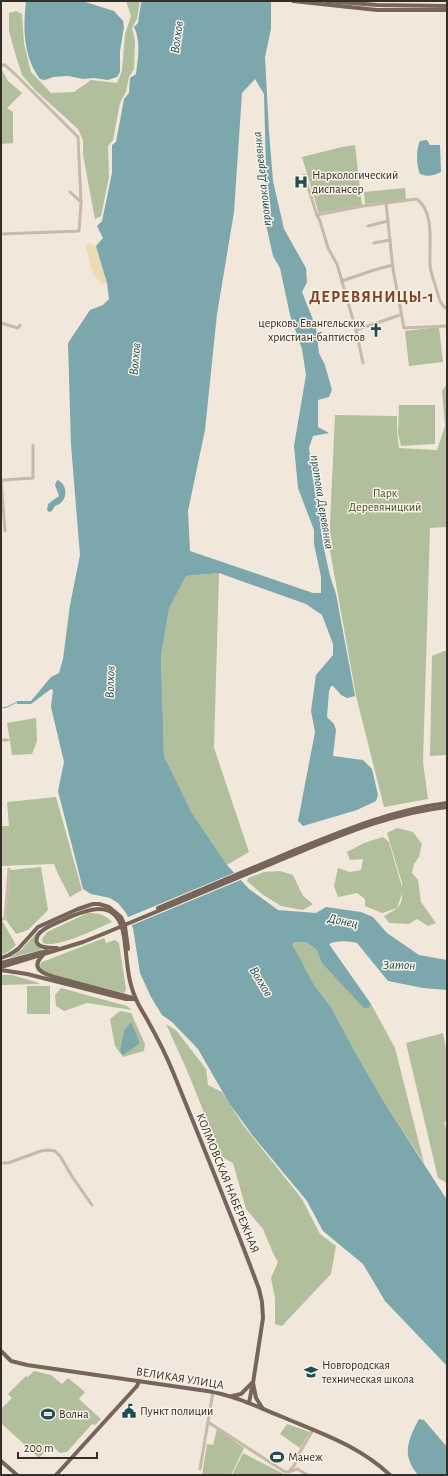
<svg xmlns="http://www.w3.org/2000/svg" width="448" height="1476" viewBox="0 0 448 1476" font-family="'Alegreya Sans',sans-serif">
<style>
.green{fill:#b1bf9c}
.sand{fill:#ebdcb3}
.water{fill:#7ba7ad;fill-rule:evenodd}
.pier{fill:#f1e8db}
.lines{fill:none;stroke-linecap:round;stroke-linejoin:round}
.stream{stroke:#7ba7ad;stroke-width:1}
.minor{stroke:#c8b9a8;stroke-width:3}
.major{stroke:#776559;stroke-width:4}
.rail{stroke:#352d28;stroke-width:1;stroke-dasharray:1 3;stroke-linecap:butt}
.major-bridge{stroke:#776559;stroke-width:4}
.labels{text-anchor:middle;stroke-width:3;stroke-linejoin:round;paint-order:stroke}
.poi-label{font-size:12px;fill:#352d28;stroke:#f9f2e7;text-anchor:start}
.park-label{font-size:12px;fill:#42532c;stroke:#f9f2e7}
.street-label{font-size:12px;fill:#352d28;stroke:#f9f2e7}
.water-label{font-size:13px;font-style:italic;fill:#1f4e55;stroke:#f9f2e7}
.district-label{font-size:16px;font-weight:bold;letter-spacing:1px;fill:#814124;stroke:#f9f2e7}
</style>
<rect width="100%" height="100%" fill="#f1e8db"/>
<g class="green">
<path d="M126,1H140L137,19L132,28L135,41L134,69L129,77L126,92L120,103L113,140L108,146L109,177L101,216L95,219L83,155V140L78,129L35,90L22,75L15,53L9,31V13L16,11L22,14L24,44L31,72L51,93L74,92L91,80L117,83L122,71L125,34L131,16Z"/>
<path d="M1,68L8,81L22,93L7,108L13,112V143L1,144Z"/>
<path d="M355,145L362,205L319,213L302,157L342,147Z"/>
<path d="M405,188L406,200L365,204L364,192Z"/>
<path d="M439,327L443,362L409,366L405,331Z"/>
<path d="M447,384V527L430,528L423,762L428,799L384,807L356,696L329,545L335,415L397,416V430L399,448L437,450L445,426L442,391Z"/>
<path d="M399,405H435V444L401,446L398,433Z"/>
<path d="M219,573L214,748L249,852L227,865L192,813L164,756L161,657L169,607L186,576Z"/>
<path d="M447,650V755L430,756L432,656Z"/>
<path d="M36,718L37,741L32,754L12,755L7,723Z"/>
<path d="M56,797L82,890L70,897L58,874L54,864L1,866V826H9L7,802Z"/>
<path d="M397,828L413,832L422,844L419,857L414,864L412,873L418,880L421,902L436,923L428,926L417,919L409,924L389,923L384,916C395,910 403,907 402,894L397,908L382,913L365,906V899L357,893L338,897L334,886L338,868L350,872L361,870L363,859L350,860L347,852L364,843L383,837L389,842L402,887V883L387,833Z"/>
<path d="M41,867L48,910L28,930L16,934L6,920L10,870Z"/>
<path d="M280,871L293,875L303,896L313,904L303,910L281,906L262,894L247,881L248,878L264,872Z"/>
<path d="M88,913C98,913 105,914 112,922C98,928 57,949 43,943L42,939L47,932Z"/>
<path d="M1,922H3L16,945L8,952L1,955Z"/>
<path d="M39,930C35,939 36,943 42,950L9,958L22,949Z"/>
<path d="M104,938L106,943L115,940L119,943L126,989L124,993L54,976L41,970L40,964L42,962Z"/>
<path d="M298,941L306,942L317,950L321,962L369,1008L371,1004L395,1048L424,1163L384,1102L355,1052L331,1007L314,985L293,947L294,942Z"/>
<path d="M1,975H12L36,982L40,984L1,985Z"/>
<rect x="27" y="986" width="23" height="28"/>
<path d="M61,988L127,1006L132,1010L87,1003L64,1011L56,1006L55,995Z"/>
<path d="M120,1011L131,1013L145,1044L144,1051L123,1057L115,1046L110,1019Z"/>
<path d="M166,1024L176,1030L206,1069L208,1085L222,1092L243,1125L302,1199L320,1234L336,1246L331,1274L282,1326L275,1324V1298L271,1278L278,1262L273,1253L263,1229L246,1209L233,1163L222,1157L186,1068Z"/>
<path d="M443,1033L447,1054V1120L444,1123L447,1129V1183L438,1178L406,1043Z"/>
<path d="M34,1371L51,1375L62,1384L68,1378L85,1392L79,1399L101,1419L95,1425L92,1424L67,1452L60,1453L51,1445L39,1458L1,1423V1409L12,1398L8,1394L26,1376L28,1377Z"/>
<path d="M287,1424L310,1432L300,1448L280,1434Z"/>
<path d="M217,1429L244,1448L231,1475H202L207,1444L213,1445Z"/>
<path d="M243,1453L286,1475H232Z"/>
</g>
<path class="sand" d="M88,243L96,246L107,283L101,284L92,272L86,248Z"/>
<g class="water">
<path d="M26,1H82L114,11L123,21L124,27L120,51V72L117,77L108,80L94,78L83,79L68,76L53,77L45,80L40,79C23,56 23,28 26,1Z"/>
<path d="M143,1H271V29L265,57L269,132L273,181L284,229L306,268L307,282L302,292L316,327L319,353L325,365L332,390L329,397L318,400V427L329,433L313,436L309,448L313,477L323,513L324,549L330,576L336,594L355,696L347,698L341,695L333,686H331L329,691L327,717L334,724L336,730L333,756L363,760L372,769L378,795L376,801L357,810L303,826L298,821L315,732L311,711L316,675L333,655V644L322,615L306,604L219,573L186,576L169,608L161,657L164,756L192,813L227,865L249,889L278,910L316,913L326,907L361,912L373,917L387,933L419,955L447,960V990L423,988L388,981L357,943C349,941 337,940 329,944L371,1004L369,1008H364L321,962L317,950L306,942H294L293,946L314,985L331,1007L355,1052L384,1102L447,1200V1366L385,1301L363,1264L323,1231L307,1201L253,1136L229,1103L198,1049L172,1022L162,1015L151,997L140,973L133,928L126,913L118,903L110,898L91,894L83,889L58,791L64,762L51,707L53,690L51,689L31,704H17V701H31L51,677L59,673L63,659L70,605L80,555L71,445L68,343L90,310L103,305L109,299L107,283L96,246L103,238L97,226L102,221L112,173V145L116,142L124,99L129,93L130,78L136,74C138,58 141,42 134,27L138,23L141,3ZM255,79L264,94L266,168L263,211L273,256L280,268L290,315L302,349L306,375L294,446L298,488L314,530V544L321,577V593H313L190,551L188,511L205,430L217,314L234,212L242,93Z"/>
<path d="M427,140L430,145H440L441,172C434,176 427,177 420,174C416,166 416,149 420,141Z"/>
<path d="M57,480C69,484 68,503 55,506L52,511L49,512L47,510L48,504L59,496L55,485Z"/>
<path d="M131,1022L139,1041V1044L123,1055L120,1051L124,1031Z"/>
<path d="M419,1419L424,1420L447,1447V1475H418C401,1455 408,1440 419,1419Z"/>
</g>
<path class="pier" d="M236,872L243,879L130,926L126,918Z"/>
<g class="lines">
<path class="stream" d="M1,708L7,707L17,702"/>
<g class="minor">
<path d="M1,65H5L17,76L78,137L81,202L79,231L1,234"/>
<path d="M304,175L317,215L320,221L328,248L337,264L356,330L363,363"/>
<path d="M70,192L81,202"/>
<path d="M386,203L393,269L404,328L447,326"/>
<path d="M317,215L363,206L417,199C435,213 429,244 430,264C430,272 434,280 436,288C439,296 439,304 447,309"/>
<path d="M368,226L388,221"/>
<path d="M374,243L390,240"/>
<path d="M342,281L374,270L393,265"/>
<path d="M1,323L18,328L20,325"/>
<path d="M356,330L400,315"/>
<path d="M1,480L5,531"/>
<path d="M2,480L33,478V445"/>
<path d="M1,740H8"/>
<path d="M1,920L5,918L9,869"/>
<path d="M1,1163H8L41,1151L48,1150L55,1151L60,1156L73,1178L92,1205"/>
<path d="M208,1422L285,1472H288L298,1469"/>
<path d="M200,1469L213,1392"/>
<path d="M297,1469L308,1475"/>
<path d="M289,1471L294,1466L300,1452L313,1430"/>
</g>
<g class="major">
<path d="M293,1L377,10H447"/>
<path d="M326,1L377,5L447,6"/>
<path d="M288,853C340,832 391,810 447,803"/>
<path d="M290,856C341,835 392,813 447,807"/>
<path d="M57,948C50,948 31,949 38,935C42,928 54,924 61,921C87,909 118,896 124,937C127,957 127,980 136,999C139,1007 145,1015 149,1023C158,1039 166,1055 173,1072C202,1144 232,1216 259,1289L262,1302L263,1318L253,1383L256,1398L263,1409"/>
<path d="M43,955C30,968 42,973 54,977L133,998"/>
<path d="M1,958L9,955L18,949L38,927L78,909L93,904H99L109,907L121,917L125,926L128,949"/>
<path d="M1,963L47,951"/>
<path d="M1,967L83,942L103,934"/>
<path d="M1,970L27,974L126,999H135"/>
<path d="M1,1351L11,1361L27,1365L207,1391C233,1395 256,1406 280,1416C320,1433 358,1445 390,1475"/>
<path d="M232,1396L241,1394L252,1383"/>
<path d="M249,1403L252,1387"/>
<path d="M1,1461L17,1475"/>
<path d="M56,1475L137,1386L139,1381"/>
</g>
<path class="rail" d="M1,1044V1042"/>
<g class="major-bridge">
<path d="M158,908L288,853"/>
<path d="M103,934L290,856"/>
</g>
</g>
<defs>
<symbol id="hospital-bare" viewBox="-9 -9 18 18"><path d="M-5-5h3v3.5h4V-5h3V5h-3V1.5h-4V5h-3Z" fill="#1f4e55" stroke="#f9f2e7" stroke-width="2.5" paint-order="stroke"/></symbol>
<symbol id="church-bare" viewBox="-9 -9 18 18"><path d="M-1.2-6h2.4v3.5h3.3v2.4h-3.3V6h-2.4V-.1h-3.3v-2.4h3.3Z" fill="#1f4e55" stroke="#f9f2e7" stroke-width="2.5" paint-order="stroke"/></symbol>
<symbol id="university-bare" viewBox="-9 -9 18 18"><path d="M0-5L7-2L0 1L-7-2ZM-4 1L0 2.5L4 1V4Q0 6-4 4Z" fill="#1f4e55" stroke="#f9f2e7" stroke-width="2.5" paint-order="stroke"/></symbol>
<symbol id="civic-bare" viewBox="-9 -9 18 18"><path d="M-.6-6.5H3V-4.5H.6V-3L4-1V1h2V6H-6V1h2V-1L-.6-3ZM-1.2 2.5V6h2.4V2.5Z" fill="#1f4e55" stroke="#f9f2e7" stroke-width="2.5" paint-order="stroke"/></symbol>
<symbol id="stadium-bare" viewBox="-9 -9 18 18"><path d="M0-5a6.5 5 0 1 0 0 10a6.5 5 0 1 0 0-10ZM-3.5-1.8h7v3.6h-7Z" fill="#1f4e55" stroke="#f9f2e7" stroke-width="2.5" paint-order="stroke"/></symbol>
</defs>
<g fill-rule="evenodd">
<use href="#hospital-bare" x="291" y="172" width="20" height="20"/>
<use href="#church-bare" x="366" y="320" width="20" height="20"/>
<use href="#university-bare" x="301" y="1362" width="20" height="20"/>
<use href="#civic-bare" x="119" y="1401" width="20" height="20"/>
<use href="#stadium-bare" x="38" y="1404" width="20" height="20"/>
<use href="#stadium-bare" x="267" y="1447" width="20" height="20"/>
</g>
<g class="labels">
<g class="poi-label">
<text x="312" y="179">Наркологический<tspan x="312" dy="14">диспансер</tspan></text>
<text x="365" y="327" text-anchor="end">церковь Евангельских<tspan x="365" dy="14">христиан-баптистов</tspan></text>
<text x="322" y="1369">Новгородская<tspan x="322" dy="14">техническая школа</tspan></text>
<text x="140" y="1415">Пункт полиции</text>
<text x="59" y="1418">Волна</text>
<text x="288" y="1461">Манеж</text>
</g>
<g class="park-label">
<text x="385" y="497">Парк<tspan x="385" dy="14">Деревяницкий</tspan></text>
</g>
<g class="street-label">
<text transform="translate(228 1183) rotate(68)" y="4">КОЛМОВСКАЯ НАБЕРЕЖНАЯ</text>
<text transform="translate(180 1378) rotate(9)" y="4">ВЕЛИКАЯ УЛИЦА</text>
</g>
<g class="water-label">
<text transform="translate(176 37) rotate(-82)" y="5">Волхов</text>
<text transform="translate(261 179) rotate(-96)" y="5">протока Деревянка</text>
<text transform="translate(134 359) rotate(-85)" y="5">Волхов</text>
<text transform="translate(323 502) rotate(81)" y="5">протока Деревянка</text>
<text transform="translate(109 682) rotate(-88)" y="5">Волхов</text>
<text transform="translate(343 920) rotate(12)" y="5">Донец</text>
<text x="399" y="969">Затон</text>
<text transform="translate(262 981) rotate(59)" y="5">Волхов</text>
</g>
<g class="district-label">
<text x="372" y="302">ДЕРЕВЯНИЦЫ-1</text>
</g>
</g>
<rect width="448" height="1476" fill="none" stroke="#352d28" stroke-width="4"/>
<path d="M18 1452v6h79v-6" fill="none" stroke="#352d28" stroke-width="2"/>
<text x="24" y="1452" font-size="12" fill="#352d28" stroke="#f9f2e7" stroke-width="3" paint-order="stroke">200 m</text>
</svg>
